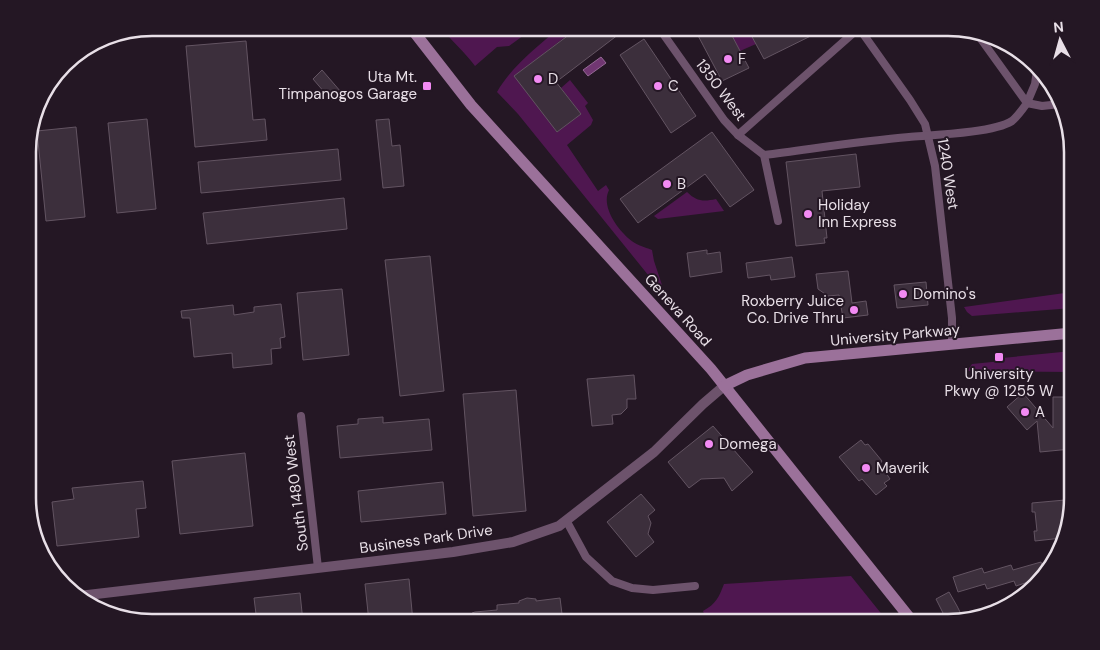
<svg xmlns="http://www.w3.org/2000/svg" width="1100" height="650" viewBox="0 0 1100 650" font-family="'DM Sans',sans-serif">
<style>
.green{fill:#4f1750}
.water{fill:#713772;stroke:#956995}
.building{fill:#3c2f3c;stroke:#635462}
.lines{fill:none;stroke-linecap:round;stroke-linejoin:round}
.minor{stroke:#6d536c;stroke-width:8}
.tertiary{stroke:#6d536c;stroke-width:10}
.secondary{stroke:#9b719a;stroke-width:11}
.poi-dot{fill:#f28af3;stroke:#241724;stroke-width:2}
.labels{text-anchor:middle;stroke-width:4;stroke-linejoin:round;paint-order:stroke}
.poi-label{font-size:15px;fill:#e8dfe7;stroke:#241724;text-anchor:start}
.street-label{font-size:15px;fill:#e8dfe7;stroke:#241724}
.rim{fill:none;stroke:#e8dfe7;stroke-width:2.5}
</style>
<rect width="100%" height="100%" fill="#241724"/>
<g class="green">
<path d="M442,28H534L509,46L497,47L475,66C465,52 452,42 442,28Z"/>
<path d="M559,28L565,37L515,76L557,132L581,114L561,88L570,80L588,103L585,106L593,120L591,125L567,145L598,191L606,185L609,190C601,206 616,227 628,238C634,244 644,247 652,250L654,261L662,285L660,287L657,286L518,114L497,92C512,66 537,47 559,28Z"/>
<path d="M728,28H760L750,33L756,44L740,51Z"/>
<path d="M687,192C696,201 703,202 716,199L724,211L658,219L654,216Z"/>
<path d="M1072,292V308L972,316L967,312L964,307Z"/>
<path d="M1072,351V372L967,371L972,364L1002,361V358Z"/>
<path d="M851,576L888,622H707L703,611C716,604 719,597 724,584Z"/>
</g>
<path class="water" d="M601,57L606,63L588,76L583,70Z"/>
<g class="building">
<path d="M578,28H627L556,82L581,114L557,132L514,76Z"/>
<path d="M694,28H728L749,68L722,81Z"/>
<path d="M760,28H827L764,59L750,33Z"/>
<path d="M644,39L696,116L671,133L620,55Z"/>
<path d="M246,41L253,120L265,119L267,140L195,147L186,46Z"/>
<path d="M322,70L341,92L331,100L313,79Z"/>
<path d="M147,119L156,209L117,213L108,123Z"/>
<path d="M389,119L392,146L400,145L404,186L383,188L376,120Z"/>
<path d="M76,127L85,217L46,221L37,131Z"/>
<path d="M712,132L754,190L730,207L705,174L638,223L620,199Z"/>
<path d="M338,149L341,180L201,193L198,162Z"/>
<path d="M856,154L860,187L822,191L827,238H824L825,243L796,246L786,162Z"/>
<path d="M344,198L347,229L207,244L203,213Z"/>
<path d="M707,250V254L720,252L722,272L690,277L687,253Z"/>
<path d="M430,256L444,391L400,396L385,260Z"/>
<path d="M792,257L795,277L771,280L770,275L748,278L746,263Z"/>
<path d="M848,271L852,303L866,301L868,315L843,318L839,295L828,296L818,289L816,274Z"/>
<path d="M926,282L928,305L897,308L894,285Z"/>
<path d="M342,289L349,355L303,360L297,293Z"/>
<path d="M281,304L285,337L280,338L281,348L271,349L272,364L233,368L232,353L194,357L190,318H182L181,311L233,305L234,315L254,312V307Z"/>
<path d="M634,375L636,399H627V408L621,414L612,415L613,424L592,426L587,379Z"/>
<path d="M516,390L526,511L473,516L463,394Z"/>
<path d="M1023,393L1053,428V397H1072V418H1068L1071,449L1040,452L1037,421L1027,430L1007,407Z"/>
<path d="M383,417V423L429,419L432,450L340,458L337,426L358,424V419Z"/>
<path d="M713,426L753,472L732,491L724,478L701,479L689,488L668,462Z"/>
<path d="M861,440L865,445L868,444L882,461L880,464L890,479L884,483L887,486L876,495L862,479L859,481L839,457Z"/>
<path d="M245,453L253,526L180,534L172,461Z"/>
<path d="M143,481L146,508L136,509L139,537L57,546L52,502L74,499L72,488Z"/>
<path d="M443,482L446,514L361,522L358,491Z"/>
<path d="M641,494L655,510L648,516L651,523L648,534L654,542L636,557L607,522Z"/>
<path d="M1065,500L1066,509L1063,510L1065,531L1062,538L1035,541L1034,531H1037L1035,512H1032V503Z"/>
<path d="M1041,562L1044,573L1037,579L1016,586L1014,581L987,589L985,584L958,592L953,577L982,568L984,573L1011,565L1013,570Z"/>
<path d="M409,579L413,622H369L365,584Z"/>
<path d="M949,592L957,606L964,620L948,622L943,613L936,599Z"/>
<path d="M300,593L303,622H257L254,598Z"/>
<path d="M527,598L536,599V601L560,598L563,622H472V613L475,612L497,610V605L519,603V601Z"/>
</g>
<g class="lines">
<g class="minor">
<path d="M659,28L724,120L738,135L764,155L778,221"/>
<path d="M1037,70L1035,84L1027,103L1042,106L1060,104"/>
<path d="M738,135L859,28L910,100L925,124L935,166L952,318V344"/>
<path d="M764,155C812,149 861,141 909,137C933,135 993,133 1012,121C1018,116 1022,110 1027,103L978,35"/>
<path d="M301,416L318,568"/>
<path d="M566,520L586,557L612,581L632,588L653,590L695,586"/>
<path d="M988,612L995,607L1011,606"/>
</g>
<path class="tertiary" d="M79,596L453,552L513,542L559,526L654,452L703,404L724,386"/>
<g class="secondary">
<path d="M411,28L471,105L711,369L913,622"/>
<path d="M724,386L747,375L805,358L1072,333"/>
</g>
</g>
<g class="poi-dot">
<circle cx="728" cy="59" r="5"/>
<circle cx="538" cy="79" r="5"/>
<rect x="422" y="81" width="10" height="10" rx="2.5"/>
<circle cx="658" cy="86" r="5"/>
<circle cx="667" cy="184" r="5"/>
<circle cx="808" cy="214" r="5"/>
<circle cx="903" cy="294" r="5"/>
<circle cx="854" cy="310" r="5"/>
<rect x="994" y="352" width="10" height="10" rx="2.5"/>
<circle cx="1025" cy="412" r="5"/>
<circle cx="709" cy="444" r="5"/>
<circle cx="866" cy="468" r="5"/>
</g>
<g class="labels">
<g class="poi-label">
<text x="738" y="64">F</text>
<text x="417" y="82" text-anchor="end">Uta Mt.<tspan x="417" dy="17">Timpanogos Garage</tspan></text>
<text x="548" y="84">D</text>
<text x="668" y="91">C</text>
<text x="677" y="189">B</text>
<text x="818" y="210">Holiday<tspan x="818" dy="17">Inn Express</tspan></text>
<text x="913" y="299">Domino's</text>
<text x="844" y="306" text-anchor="end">Roxberry Juice<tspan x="844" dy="17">Co. Drive Thru</tspan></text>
<text x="999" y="379" text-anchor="middle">University<tspan x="999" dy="17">Pkwy @ 1255 W</tspan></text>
<text x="1035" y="417">A</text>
<text x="719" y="449">Domega</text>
<text x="876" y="473">Maverik</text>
</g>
<g class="street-label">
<text transform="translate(721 90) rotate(53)" y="5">1350 West</text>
<text transform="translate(948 174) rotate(81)" y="5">1240 West</text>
<text transform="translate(678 310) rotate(48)" y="5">Geneva Road</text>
<text transform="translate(895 335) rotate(-5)" y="5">University Parkway</text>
<text transform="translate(296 493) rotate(-97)" y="5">South 1480 West</text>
<text transform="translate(426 539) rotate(-8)" y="5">Business Park Drive</text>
</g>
</g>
<path d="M0 0H1100V650H0ZM152 36H948A116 116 0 0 1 1064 152V498A116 116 0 0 1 948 614H152A116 116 0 0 1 36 498V152A116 116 0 0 1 152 36Z" fill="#241724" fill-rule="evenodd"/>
<path class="rim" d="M152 36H948A116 116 0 0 1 1064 152V498A116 116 0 0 1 948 614H152A116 116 0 0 1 36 498V152A116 116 0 0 1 152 36Z"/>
<g transform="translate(1060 40) rotate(354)" stroke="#241724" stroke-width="4" paint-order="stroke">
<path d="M0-4L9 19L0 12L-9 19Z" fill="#e8dfe7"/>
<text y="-8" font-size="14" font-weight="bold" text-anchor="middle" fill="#e8dfe7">N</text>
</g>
</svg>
